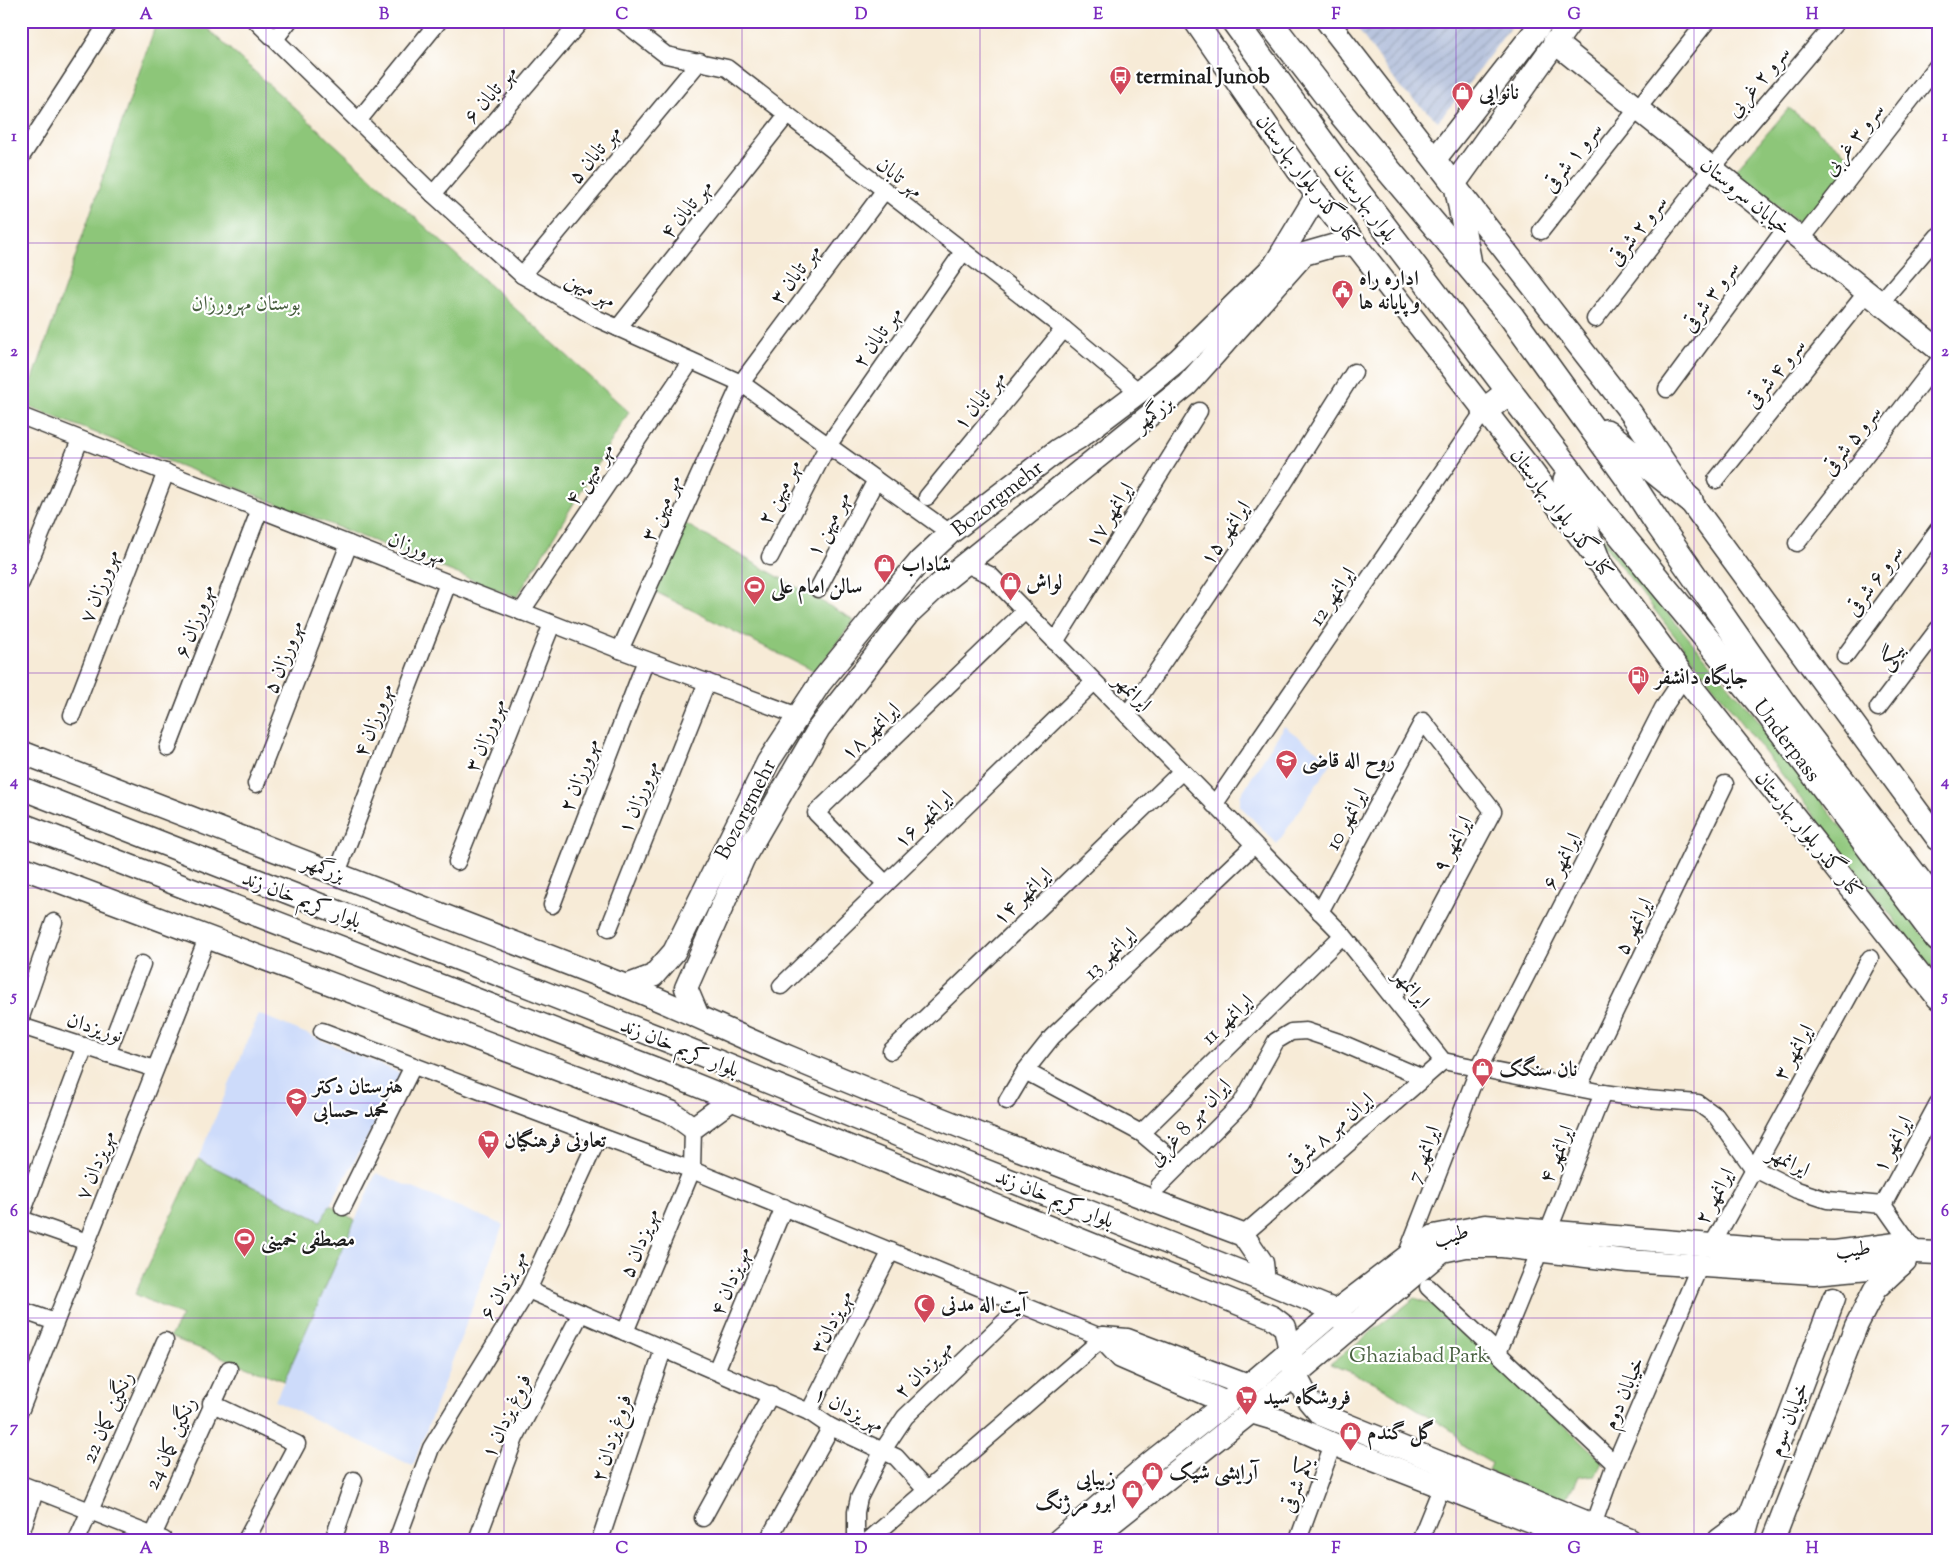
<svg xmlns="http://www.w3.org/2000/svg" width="1959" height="1561" viewBox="0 0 1959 1561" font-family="'Sorts Mill Goudy',Amiri,serif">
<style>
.built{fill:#cddbfa}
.industrial{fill:url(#industrial-furrows)}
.green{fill:#8dc679;stroke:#54714a}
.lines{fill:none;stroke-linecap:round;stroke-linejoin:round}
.street-casing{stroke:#3d3b38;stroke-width:19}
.secondary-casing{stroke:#3d3b38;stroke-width:25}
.primary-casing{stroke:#3d3b38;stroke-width:28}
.street{stroke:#fff;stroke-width:16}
.secondary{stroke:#fff;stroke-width:22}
.primary{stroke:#fff;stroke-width:25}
.grid{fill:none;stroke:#7b2cbf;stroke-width:1;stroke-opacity:0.55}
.labels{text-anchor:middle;stroke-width:4.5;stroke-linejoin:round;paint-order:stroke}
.poi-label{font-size:21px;font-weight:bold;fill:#1c1c1c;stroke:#fff;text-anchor:start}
.street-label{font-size:21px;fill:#1c1c1c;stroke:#fff}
.park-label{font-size:21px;fill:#496041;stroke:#fff}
.neatline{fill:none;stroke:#7b2cbf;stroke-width:2}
.grid-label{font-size:16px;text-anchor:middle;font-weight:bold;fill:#7b2cbf}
</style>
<defs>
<pattern id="industrial-furrows" width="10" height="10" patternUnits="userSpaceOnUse" patternTransform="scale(1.25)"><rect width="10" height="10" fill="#b9c5de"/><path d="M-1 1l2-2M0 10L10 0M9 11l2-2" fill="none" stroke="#9ea9be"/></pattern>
</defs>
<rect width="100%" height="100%" fill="#fff"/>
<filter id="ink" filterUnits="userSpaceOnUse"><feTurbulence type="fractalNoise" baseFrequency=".02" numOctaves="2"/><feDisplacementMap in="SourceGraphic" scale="10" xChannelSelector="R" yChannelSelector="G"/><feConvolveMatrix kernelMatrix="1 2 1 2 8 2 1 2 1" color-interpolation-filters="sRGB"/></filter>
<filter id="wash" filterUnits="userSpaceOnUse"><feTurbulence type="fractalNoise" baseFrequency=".0096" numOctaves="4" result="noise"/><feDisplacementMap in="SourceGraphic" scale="20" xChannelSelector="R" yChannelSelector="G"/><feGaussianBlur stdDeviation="1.12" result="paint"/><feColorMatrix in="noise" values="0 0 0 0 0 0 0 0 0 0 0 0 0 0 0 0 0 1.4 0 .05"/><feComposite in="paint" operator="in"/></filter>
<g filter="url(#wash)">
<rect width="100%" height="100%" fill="#f7ebd7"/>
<g class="built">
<path d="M1284,726L1332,762L1277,844L1240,806V796Z"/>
<path d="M259,1014L403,1074L321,1221L198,1159Z"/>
<path d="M376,1173L503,1225L413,1466L275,1401Z"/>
</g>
<path class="industrial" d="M1352,21H1515L1461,94L1438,121L1401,89Z"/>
<g class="green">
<path d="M157,21H199L629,412L517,597L24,405Z"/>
<path d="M1789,108L1855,161L1804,227L1734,172Z"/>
<path d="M682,522L854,620L815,672L654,591Z"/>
<path d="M1591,523L1766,729L1938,954V976L1588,524Z"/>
<path d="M198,1159L321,1221L330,1205L355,1220L284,1381L170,1337L182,1316L135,1294Z"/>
<path d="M1415,1298L1439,1307L1602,1461L1596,1475L1578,1477L1564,1503L1488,1471L1491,1463L1462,1446L1454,1432L1374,1382L1330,1364Z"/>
</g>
</g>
<g filter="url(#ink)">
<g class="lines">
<defs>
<g id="street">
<path d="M256,21L433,194L522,275L598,319L741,383L950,533"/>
<path d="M622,21L666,55L727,68L1064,329L1139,392"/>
<path d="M276,38L289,21"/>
<path d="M358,121L439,21"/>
<path d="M21,157L109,21"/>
<path d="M433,194L581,21"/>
<path d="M1541,231L1707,21"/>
<path d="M1801,240L1938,65"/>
<path d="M522,275L700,61"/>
<path d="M1880,303L1938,236"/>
<path d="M1595,319L1712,168L1837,21"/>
<path d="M618,328L786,116"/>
<path d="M1667,389L1786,228"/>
<path d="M21,416L620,650L798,716"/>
<path d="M1716,480L1867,292"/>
<path d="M927,497L1064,329"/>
<path d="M1797,543L1938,362"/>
<path d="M770,557L827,447L963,252"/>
<path d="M966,564L990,575L1343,935L1443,1061L1603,1093L1647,1099L1698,1103L1716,1116L1753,1168L1797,1190L1827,1200L1883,1205L1916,1252"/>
<path d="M21,583L80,440"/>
<path d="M818,589L876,480"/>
<path d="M521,612L691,361"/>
<path d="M1055,642L1199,411"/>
<path d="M620,650L741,383L884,191"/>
<path d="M1845,656L1938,530"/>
<path d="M1878,708L1938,629"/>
<path d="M72,715L166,472"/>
<path d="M1127,715L1274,499L1354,372"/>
<path d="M168,748L260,509"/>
<path d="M256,784L349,544"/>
<path d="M1214,805L1484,411"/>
<path d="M457,862L552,624"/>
<path d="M337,873L448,583"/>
<path d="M886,884L816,813L1025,611"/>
<path d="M552,905L646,660"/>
<path d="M1320,912L1423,721L1493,811L1393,998"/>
<path d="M609,928L707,682"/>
<path d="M781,986L1094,682"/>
<path d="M21,1017L54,922"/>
<path d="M21,1026L155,1069"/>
<path d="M322,1031L599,1136"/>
<path d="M891,1051L1182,771"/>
<path d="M107,1054L142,964"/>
<path d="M1025,1071L1141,1133L1179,1165"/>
<path d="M1578,1088L1725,784"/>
<path d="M1007,1101L1025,1071L1052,1037L1254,845"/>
<path d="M1141,1133L1343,935"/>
<path d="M1159,1186L1241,1104L1276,1041L1291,1032L1306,1031L1339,1042L1423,1078"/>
<path d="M1883,1205L1938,1103"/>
<path d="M343,1207L413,1066"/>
<path d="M21,1216L85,1046"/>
<path d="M21,1219L87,1242"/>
<path d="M1548,1232L1603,1093"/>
<path d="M1243,1235L1443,1061"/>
<path d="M1712,1245L1870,958"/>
<path d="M1406,1256L1479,1068L1663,708L1684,677"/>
<path d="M1428,1287L1615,1464"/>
<path d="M528,1290L809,1412L831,1427L896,1457L926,1490"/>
<path d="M21,1310L55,1322"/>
<path d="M625,1332L692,1170L693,1128"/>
<path d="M1498,1353L1540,1250"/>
<path d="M716,1371L784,1207"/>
<path d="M211,1403L297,1444L246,1540"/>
<path d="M21,1409L208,936"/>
<path d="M809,1412L891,1251"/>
<path d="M21,1484L164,1540"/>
<path d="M703,1518L771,1394"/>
<path d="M21,1533L36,1489"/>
<path d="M1589,1536L1615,1464L1700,1265"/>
<path d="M77,1540L165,1341"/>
<path d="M151,1540L229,1369"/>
<path d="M333,1540L354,1480"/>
<path d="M397,1540L431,1448L528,1290L599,1136L692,1170L1103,1338L869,1540"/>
<path d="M477,1540L515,1438L581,1313"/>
<path d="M600,1540L663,1350"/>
<path d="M768,1540L831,1427"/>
<path d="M856,1540V1512L859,1498L883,1450L905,1417L1022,1305"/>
<path d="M1298,1540L1333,1444"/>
<path d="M1420,1540L1446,1476"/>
</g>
<g id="secondary">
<path d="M1195,21L1297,169L1528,466L1684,677L1938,998"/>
<path d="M1327,21L1631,413L1693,505L1938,839"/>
<path d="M1554,42L1938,349"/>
<path d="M1435,159L1543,21"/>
<path d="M1471,266L1455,183L1571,21"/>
<path d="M21,752L626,986C681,1008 734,1034 789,1057C939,1120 1091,1178 1243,1235L1262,1263L1264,1281"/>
<path d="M21,788L668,1041L966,1163L1264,1281L1336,1311L1349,1328"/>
<path d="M21,824L656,1069L1272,1317L1285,1327L1295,1374L1309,1401L1320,1414L1630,1540"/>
<path d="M21,867L671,1112L693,1128L731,1100"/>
<path d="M626,986L653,976L674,952L768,762L820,683L888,599L920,561L950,533L1058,450L1078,438L1139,392L1178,360L1274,266L1317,195"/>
<path d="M697,1014L686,988L743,859L819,728L908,614L940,584L1187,385L1304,254L1332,246L1355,244"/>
<path d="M1103,1338L1127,1340L1248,1386"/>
<path d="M1103,1338L1121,1357L1227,1403"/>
<path d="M1251,1412L1281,1421L1333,1444L1579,1540"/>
<path d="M1059,1540L1150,1463L1248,1386L1336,1311L1434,1236L1485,1226L1783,1251L1835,1252L1896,1244L1916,1252L1938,1253"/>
<path d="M1090,1540L1251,1412L1442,1251L1466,1246H1502L1628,1261L1814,1273L1901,1265"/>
<path d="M1719,1540L1749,1518"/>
<path d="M1743,1540L1749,1518L1788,1420L1834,1298"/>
<path d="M1773,1540L1856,1326L1875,1289L1905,1261"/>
</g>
<g id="primary">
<path d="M1234,21L1360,195L1592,500L1768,713L1938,939"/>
<path d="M1269,21L1338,110L1511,316L1630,481L1658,524L1783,703L1938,906"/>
<path d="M1484,411L1510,391"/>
<path d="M1606,432L1690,500"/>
<path d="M1566,480L1597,559"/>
</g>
</defs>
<use href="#street" class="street-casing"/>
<use href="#secondary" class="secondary-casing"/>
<use href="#primary" class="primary-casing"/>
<use href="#street" class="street"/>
<use href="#secondary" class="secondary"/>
<use href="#primary" class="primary"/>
</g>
</g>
<path class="grid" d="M266,21V1540M504,21V1540M742,21V1540M980,21V1540M1218,21V1540M1456,21V1540M1694,21V1540M21,243H1938M21,458H1938M21,673H1938M21,888H1938M21,1103H1938M21,1318H1938"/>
<defs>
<symbol id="bus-pin" viewBox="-11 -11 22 30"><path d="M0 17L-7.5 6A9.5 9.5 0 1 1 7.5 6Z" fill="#d1495b" stroke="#fff"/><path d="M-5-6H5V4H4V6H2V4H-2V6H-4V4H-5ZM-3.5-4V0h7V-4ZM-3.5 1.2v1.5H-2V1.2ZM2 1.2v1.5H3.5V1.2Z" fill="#fff"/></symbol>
<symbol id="shop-pin" viewBox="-11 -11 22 30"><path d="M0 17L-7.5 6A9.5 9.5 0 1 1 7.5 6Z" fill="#d1495b" stroke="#fff"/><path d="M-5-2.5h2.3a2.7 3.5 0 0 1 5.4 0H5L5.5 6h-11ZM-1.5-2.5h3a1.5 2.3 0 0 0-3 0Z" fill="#fff"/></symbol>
<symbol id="civic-pin" viewBox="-11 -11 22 30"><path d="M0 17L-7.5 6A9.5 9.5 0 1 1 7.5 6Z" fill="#d1495b" stroke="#fff"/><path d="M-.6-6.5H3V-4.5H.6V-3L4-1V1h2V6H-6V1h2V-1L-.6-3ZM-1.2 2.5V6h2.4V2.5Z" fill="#fff"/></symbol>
<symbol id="stadium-pin" viewBox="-11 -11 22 30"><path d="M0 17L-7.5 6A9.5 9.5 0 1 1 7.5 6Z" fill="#d1495b" stroke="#fff"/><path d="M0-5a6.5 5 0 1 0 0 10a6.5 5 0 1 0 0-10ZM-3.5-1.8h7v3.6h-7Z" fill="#fff"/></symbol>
<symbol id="fuel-pin" viewBox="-11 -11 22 30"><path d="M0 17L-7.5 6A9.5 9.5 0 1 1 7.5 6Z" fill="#d1495b" stroke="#fff"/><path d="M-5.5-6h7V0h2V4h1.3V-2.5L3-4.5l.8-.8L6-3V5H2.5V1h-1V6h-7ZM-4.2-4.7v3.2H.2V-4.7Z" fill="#fff"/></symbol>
<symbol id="school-pin" viewBox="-11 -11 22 30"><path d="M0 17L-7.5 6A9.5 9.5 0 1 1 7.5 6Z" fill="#d1495b" stroke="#fff"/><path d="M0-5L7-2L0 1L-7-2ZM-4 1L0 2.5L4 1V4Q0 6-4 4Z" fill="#fff"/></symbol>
<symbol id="supermarket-pin" viewBox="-11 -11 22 30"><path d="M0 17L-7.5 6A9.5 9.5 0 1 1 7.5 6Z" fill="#d1495b" stroke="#fff"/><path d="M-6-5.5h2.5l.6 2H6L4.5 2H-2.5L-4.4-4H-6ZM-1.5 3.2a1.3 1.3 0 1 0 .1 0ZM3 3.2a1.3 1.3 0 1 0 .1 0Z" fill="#fff"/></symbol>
<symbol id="mosque-pin" viewBox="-11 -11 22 30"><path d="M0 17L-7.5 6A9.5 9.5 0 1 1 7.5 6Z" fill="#d1495b" stroke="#fff"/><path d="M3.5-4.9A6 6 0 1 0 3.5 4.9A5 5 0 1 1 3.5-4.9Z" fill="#fff"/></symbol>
</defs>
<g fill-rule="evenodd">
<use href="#bus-pin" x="1108" y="64" width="25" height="34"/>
<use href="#shop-pin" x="1450" y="80" width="25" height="34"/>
<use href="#civic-pin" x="1330" y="278" width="25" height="34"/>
<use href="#shop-pin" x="872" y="552" width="25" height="34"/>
<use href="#shop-pin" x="998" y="570" width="25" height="34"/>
<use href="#stadium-pin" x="742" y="574" width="25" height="34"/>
<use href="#fuel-pin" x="1626" y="664" width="25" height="34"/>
<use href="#school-pin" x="1274" y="748" width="25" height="34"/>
<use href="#shop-pin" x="1470" y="1056" width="25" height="34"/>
<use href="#school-pin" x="284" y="1086" width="25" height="34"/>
<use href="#supermarket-pin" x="476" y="1128" width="25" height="34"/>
<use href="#stadium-pin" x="232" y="1226" width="25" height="34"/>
<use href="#mosque-pin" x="912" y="1292" width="25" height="34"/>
<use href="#supermarket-pin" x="1234" y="1384" width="25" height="34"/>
<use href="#shop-pin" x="1338" y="1420" width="25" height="34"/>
<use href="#shop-pin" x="1140" y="1460" width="25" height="34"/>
<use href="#shop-pin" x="1120" y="1478" width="25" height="34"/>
</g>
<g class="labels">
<g class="poi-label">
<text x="1136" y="83">terminal Junob</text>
<text x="1479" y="99">نانوایی</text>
<text x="1359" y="285">اداره راه<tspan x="1359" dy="24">و پایانه ها</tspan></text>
<text x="901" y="571">شاداب</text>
<text x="1026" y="589">لواش</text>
<text x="771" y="593">سالن امام علی</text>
<text x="1655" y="684">جایگاه دانشفر</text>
<text x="1302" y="767">روح اله قاضی</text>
<text x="1499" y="1076">نان سنگک</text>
<text x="313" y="1093">هنرستان دکتر<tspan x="313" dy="24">محمد حسابی</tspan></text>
<text x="504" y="1147">تعاونی فرهنگیان</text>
<text x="261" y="1246">مصطفی خمینی</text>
<text x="941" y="1311">آیت اله مدنی</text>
<text x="1263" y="1404">فروشگاه سید</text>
<text x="1367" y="1439">گل گندم</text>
<text x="1169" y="1479">آرایشی شیک</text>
<text x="1116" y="1485" text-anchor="end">زیبایی<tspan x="1116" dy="24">ابرو مرژنگ</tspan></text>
</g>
<g class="street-label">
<text transform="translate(1758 81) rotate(-50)" y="7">سرو ۲ غربی</text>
<text transform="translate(490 94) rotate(-49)" y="7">مهر تابان ۶</text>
<text transform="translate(1853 139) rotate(-52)" y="7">سرو ۳ غربی</text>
<text transform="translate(594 154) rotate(-50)" y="7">مهر تابان ۵</text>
<text transform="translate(1572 157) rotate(-52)" y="7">سرو ۱ شرقی</text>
<text transform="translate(900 177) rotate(38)" y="7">مهر تابان</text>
<text transform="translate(1308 179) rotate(53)" y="7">کنار گذر بلوار بهارستان</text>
<text transform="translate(1746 196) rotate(39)" y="7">خیابان سروستان</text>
<text transform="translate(1366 202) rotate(54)" y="7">بلوار بهارستان</text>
<text transform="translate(686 209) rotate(-51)" y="7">مهر تابان ۴</text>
<text transform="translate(1637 230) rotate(-52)" y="7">سرو ۲ شرقی</text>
<text transform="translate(795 274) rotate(-53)" y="7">مهر تابان ۳</text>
<text transform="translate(591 289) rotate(29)" y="7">مهر میهن</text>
<text transform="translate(1710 296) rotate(-54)" y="7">سرو ۳ شرقی</text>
<text transform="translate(877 337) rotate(-55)" y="7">مهر تابان ۲</text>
<text transform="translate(1775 373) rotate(-51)" y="7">سرو ۴ شرقی</text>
<text transform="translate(979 400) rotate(-51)" y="7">مهر تابان ۱</text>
<text transform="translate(1153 413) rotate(-39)" y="7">بزرگمهر</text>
<text transform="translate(1851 440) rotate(-52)" y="7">سرو ۵ شرقی</text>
<text transform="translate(589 474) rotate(-56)" y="7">مهر میهن ۴</text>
<text transform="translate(779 492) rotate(-63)" y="7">مهر میهن ۲</text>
<text transform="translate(997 498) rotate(-38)" y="7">Bozorgmehr</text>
<text transform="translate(661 508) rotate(-66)" y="7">مهر میهن ۳</text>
<text transform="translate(1562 513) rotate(53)" y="7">کنار گذر بلوار بهارستان</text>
<text transform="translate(1109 515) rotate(-58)" y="7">ایرانمهر ۱۷</text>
<text transform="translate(828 524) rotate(-62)" y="7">مهر میهن ۱</text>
<text transform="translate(1225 533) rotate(-56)" y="7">ایرانمهر ۱۵</text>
<text transform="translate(417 548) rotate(21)" y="7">مهرورزان</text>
<text transform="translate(1874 580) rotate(-54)" y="7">سرو ۶ شرقی</text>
<text transform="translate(99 586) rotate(-69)" y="7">مهرورزان ۷</text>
<text transform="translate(1332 596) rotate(-56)" y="7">ایرانمهر 12</text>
<text transform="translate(194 621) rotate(-69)" y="7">مهرورزان ۶</text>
<text transform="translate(1891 656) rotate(-53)" y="7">بیگی</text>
<text transform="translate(283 657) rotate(-69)" y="7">مهرورزان ۵</text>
<text transform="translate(1133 692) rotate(46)" y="7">ایرانمهر</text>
<text transform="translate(373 720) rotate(-69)" y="7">مهرورزان ۴</text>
<text transform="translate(870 731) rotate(-44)" y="7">ایرانمهر ۱۸</text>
<text transform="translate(485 735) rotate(-68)" y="7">مهرورزان ۳</text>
<text transform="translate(1787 740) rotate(53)" y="7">Underpass</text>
<text transform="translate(579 775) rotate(-69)" y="7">مهرورزان ۲</text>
<text transform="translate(638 797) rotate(-68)" y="7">مهرورزان ۱</text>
<text transform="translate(745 809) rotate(-63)" y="7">Bozorgmehr</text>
<text transform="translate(923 819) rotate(-44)" y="7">ایرانمهر ۱۶</text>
<text transform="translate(1346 819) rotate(-62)" y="7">ایرانمهر 10</text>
<text transform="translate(1809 834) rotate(51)" y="7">کنار گذر بلوار بهارستان</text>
<text transform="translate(1452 844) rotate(-62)" y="7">ایرانمهر ۹</text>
<text transform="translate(1561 861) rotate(-63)" y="7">ایرانمهر ۶</text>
<text transform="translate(324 868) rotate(21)" y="7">بزرگمهر</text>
<text transform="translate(1022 896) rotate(-44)" y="7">ایرانمهر ۱۴</text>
<text transform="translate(302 899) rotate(21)" y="7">بلوار کریم خان زند</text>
<text transform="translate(1633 926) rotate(-64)" y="7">ایرانمهر ۵</text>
<text transform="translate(1110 953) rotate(-44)" y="7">ایرانمهر 13</text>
<text transform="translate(1412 988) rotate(51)" y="7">ایرانمهر</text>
<text transform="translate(1227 1019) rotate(-44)" y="7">ایرانمهر 11</text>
<text transform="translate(95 1027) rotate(18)" y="7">نوریزدان</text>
<text transform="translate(680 1047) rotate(22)" y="7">بلوار کریم خان زند</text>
<text transform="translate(1793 1052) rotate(-61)" y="7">ایرانمهر ۳</text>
<text transform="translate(1189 1122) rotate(-47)" y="7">ایران مهر 8 غربی</text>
<text transform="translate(1329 1132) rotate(-41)" y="7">ایران مهر ٨ شرقی</text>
<text transform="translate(1892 1144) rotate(-62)" y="7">ایرانمهر ۱</text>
<text transform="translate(1423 1154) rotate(-69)" y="7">ایرانمهر 7</text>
<text transform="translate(1556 1154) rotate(-68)" y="7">ایرانمهر ۴</text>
<text transform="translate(1789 1161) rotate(27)" y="7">ایرانمهر</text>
<text transform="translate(95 1165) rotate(-68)" y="7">مهریزدان ۷</text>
<text transform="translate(1714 1196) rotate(-62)" y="7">ایرانمهر ۲</text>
<text transform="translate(1055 1198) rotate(22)" y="7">بلوار کریم خان زند</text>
<text transform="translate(1451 1235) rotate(-16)" y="7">طیب</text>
<text transform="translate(639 1243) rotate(-68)" y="7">مهریزدان ۵</text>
<text transform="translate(1853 1249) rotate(-6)" y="7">طیب</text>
<text transform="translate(730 1281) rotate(-67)" y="7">مهریزدان ۴</text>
<text transform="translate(503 1285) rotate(-61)" y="7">مهر یزدان ۶</text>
<text transform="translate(831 1322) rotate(-63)" y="7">مهریزدان۳</text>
<text transform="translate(923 1369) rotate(-45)" y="7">مهریزدان ۲</text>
<text transform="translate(1623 1393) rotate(-67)" y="7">خیابان دوم</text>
<text transform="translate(849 1409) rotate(27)" y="7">مهر یزدان ۱</text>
<text transform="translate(506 1416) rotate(-65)" y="7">فروغ یزدان ۱</text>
<text transform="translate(107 1417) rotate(-66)" y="7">رنگین کمان 22</text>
<text transform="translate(1788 1419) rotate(-69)" y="7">خیابان سوم</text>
<text transform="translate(611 1438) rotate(-72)" y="7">فروغ یزدان ۲</text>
<text transform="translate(170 1443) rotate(-66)" y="7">رنگین کمان 24</text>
<text transform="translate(1296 1485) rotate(-70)" y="7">یکم شرقی</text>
</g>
<g class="park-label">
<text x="246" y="310">بوستان مهرورزان</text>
<text x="1419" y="1362">Ghaziabad Park</text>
</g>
</g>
<rect width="1959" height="1561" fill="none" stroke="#fff" stroke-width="55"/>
<rect x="28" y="28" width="1904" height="1506" class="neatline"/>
<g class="grid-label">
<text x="146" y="19">A</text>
<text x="384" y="19">B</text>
<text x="622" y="19">C</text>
<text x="861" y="19">D</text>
<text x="1098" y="19">E</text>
<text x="1336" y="19">F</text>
<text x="1574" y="19">G</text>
<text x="1812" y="19">H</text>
<text x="14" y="141">1</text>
<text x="1945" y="141">1</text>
<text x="14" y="356">2</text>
<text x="1945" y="356">2</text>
<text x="14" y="571">3</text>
<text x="1945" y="571">3</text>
<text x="14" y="786">4</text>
<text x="1945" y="786">4</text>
<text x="14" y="1001">5</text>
<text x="1945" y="1001">5</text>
<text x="14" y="1216">6</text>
<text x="1945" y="1216">6</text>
<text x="14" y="1432">7</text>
<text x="1945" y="1432">7</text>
<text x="146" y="1553">A</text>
<text x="384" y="1553">B</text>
<text x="622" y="1553">C</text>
<text x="861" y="1553">D</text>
<text x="1098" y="1553">E</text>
<text x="1336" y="1553">F</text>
<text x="1574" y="1553">G</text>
<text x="1812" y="1553">H</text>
</g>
</svg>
